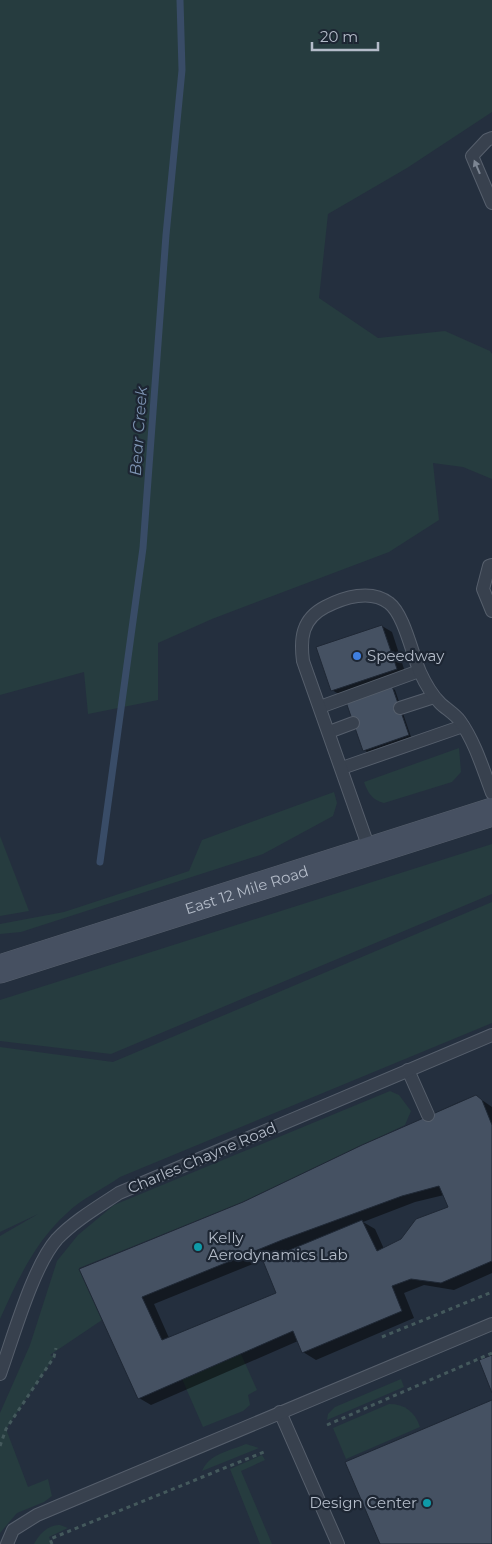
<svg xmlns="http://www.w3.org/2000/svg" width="492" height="1544" viewBox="0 0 492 1544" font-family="Montserrat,sans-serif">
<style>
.green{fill:#263c3f}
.shadow{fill:#0007;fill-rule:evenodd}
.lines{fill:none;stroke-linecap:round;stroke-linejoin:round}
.stream{stroke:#394c67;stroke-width:7}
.building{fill:#455162;stroke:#1f2835;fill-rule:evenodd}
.lane-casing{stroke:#565f6c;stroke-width:14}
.secondary-casing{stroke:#565f6c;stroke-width:29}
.path{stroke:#44595c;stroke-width:3;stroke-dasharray:4 4;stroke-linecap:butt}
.lane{stroke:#38414e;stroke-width:12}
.secondary{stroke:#465061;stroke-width:28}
.oneway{fill:#7c8592}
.shop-dot{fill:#3f7fe0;stroke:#1d2633;stroke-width:2}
.culture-dot{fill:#0f9aa8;stroke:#1d2633;stroke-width:2}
.labels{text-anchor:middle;stroke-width:4.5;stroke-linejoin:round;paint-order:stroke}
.poi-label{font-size:15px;fill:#b4bcc9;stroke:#1d2633;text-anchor:start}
.street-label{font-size:15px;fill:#b4bcc9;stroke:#1d2633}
.water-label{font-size:16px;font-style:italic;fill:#7c92b1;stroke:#1d2633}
</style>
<rect width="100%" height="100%" fill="#242f3e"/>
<g class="green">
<path d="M0,0H492V112L407,168L328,214L319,298L378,338L445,331L490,351L492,354V479L463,467L433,463L439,520L389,552L212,619L158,643V700L88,714L84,672L0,695Z"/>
<path d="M459,748L461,772L452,782L384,803C372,800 368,793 364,782Z"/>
<path d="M334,792L337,803L333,816L263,854L21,932L0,934V924L64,912L189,871L202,840Z"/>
<path d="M0,836L29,911L0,916Z"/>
<path d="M492,844V894L111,1054L0,1041V1000Z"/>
<path d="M492,902V1023L120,1177C103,1189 81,1199 66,1214C35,1242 17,1281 0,1319V1236L38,1214L0,1232V1047L113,1062Z"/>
<path d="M390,1091L399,1095L411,1111L405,1125L243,1202L79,1268L102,1320L50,1355L54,1357L6,1429L28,1487L48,1479L52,1496L44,1502L17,1513L0,1533V1413L30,1345L57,1261L78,1235L114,1205Z"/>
<path d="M241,1354L257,1390L248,1395L250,1405L243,1411L203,1427L182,1379Z"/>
<path d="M401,1379L404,1387L327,1420L328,1414L335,1407Z"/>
<path d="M389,1404C405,1404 415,1412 420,1427L346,1459L333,1428Z"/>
<path d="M246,1444L259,1448L202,1471C209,1454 229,1451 246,1444Z"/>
<path d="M262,1455L265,1460L241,1471L272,1544H260L230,1469Z"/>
<path d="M60,1525L68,1528L49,1537L52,1544H34C39,1534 49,1524 60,1525Z"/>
</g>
<g class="shadow">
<path d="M382,626L392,632L406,675L342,696L332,690Z"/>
<path d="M392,688L395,690L411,737L367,752L364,750Z"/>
<path d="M476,1096L492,1107V1273L454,1290L424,1285L404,1293L414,1318L316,1360L303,1352L298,1341L151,1405L139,1398L81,1269L243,1203L459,1102ZM444,1195L449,1208L402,1240L384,1249L375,1229L363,1222L415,1202ZM280,1253L278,1294L169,1338L154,1304Z"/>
</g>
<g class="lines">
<path class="stream" d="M100,862L143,548L166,235L182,70L180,0"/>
</g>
<g class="building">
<path d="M382,625L397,669L331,691L316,647Z"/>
<path d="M392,686L409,735L363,751L346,702Z"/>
<path d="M476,1095L482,1100L492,1125V1261L441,1283L411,1279L392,1286L402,1311L302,1353L293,1331L138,1399L79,1269L243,1202L362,1145ZM439,1186L448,1207L416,1219L401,1239L377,1251L362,1220L263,1261L276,1293L162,1340L142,1297L282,1240L402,1196Z"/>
<path d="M492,1355V1393L479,1360Z"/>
<path d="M492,1400V1544H380L345,1462Z"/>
</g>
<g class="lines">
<defs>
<g id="lane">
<path d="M492,138L487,140L472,156L492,203"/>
<path d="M492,565L489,566L483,589L492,611"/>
<path d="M320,707L419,671"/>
<path d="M400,708L434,697"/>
<path d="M329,732L353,723"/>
<path d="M342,768L463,726"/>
<path d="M370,851L303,661C300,638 302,619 325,607C344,597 371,589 389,603C404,614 412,654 420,672C425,683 431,694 440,703C446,709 455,714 460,721C475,742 483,769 492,793"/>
<path d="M408,1070L428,1115"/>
<path d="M0,1374C13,1338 33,1266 57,1239C74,1221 98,1207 119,1193L492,1035"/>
<path d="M280,1412L338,1544"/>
<path d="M7,1544L13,1530L37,1515L492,1324"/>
</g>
<g id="secondary">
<path id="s1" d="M0,969L492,812"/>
</g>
</defs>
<use href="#lane" class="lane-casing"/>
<use href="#secondary" class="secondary-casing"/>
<g class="path">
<path d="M382,1337L492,1292"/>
<path d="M327,1425L492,1353"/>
<path d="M0,1446L6,1429L54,1357L56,1348"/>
<path d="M52,1544L50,1539L264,1452"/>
</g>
<use href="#lane" class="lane"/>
<use href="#secondary" class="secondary"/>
</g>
<defs><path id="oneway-solid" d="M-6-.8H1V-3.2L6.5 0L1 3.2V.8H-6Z" transform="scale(1.25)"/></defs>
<use class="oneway" href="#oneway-solid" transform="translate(477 167) rotate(-113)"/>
<circle class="shop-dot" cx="357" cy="656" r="5"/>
<g class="culture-dot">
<circle cx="198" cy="1247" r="5"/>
<circle cx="427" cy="1503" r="5"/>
</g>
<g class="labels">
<g class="poi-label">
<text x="367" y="661">Speedway</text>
<text x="208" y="1243">Kelly<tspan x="208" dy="17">Aerodynamics Lab</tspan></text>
<text x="417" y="1508" text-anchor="end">Design Center</text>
</g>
<g class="street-label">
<text dy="5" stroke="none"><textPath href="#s1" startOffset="259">East 12 Mile Road</textPath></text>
<text transform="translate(202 1158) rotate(-23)" y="5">Charles Chayne Road</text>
</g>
<g class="water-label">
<text transform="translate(138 431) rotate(-86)" y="6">Bear Creek</text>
</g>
</g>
<path d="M312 42v8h66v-8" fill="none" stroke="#b4bcc9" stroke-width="2.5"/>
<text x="320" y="42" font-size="15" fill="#b4bcc9" stroke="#1d2633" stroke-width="4" paint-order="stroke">20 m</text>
</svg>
